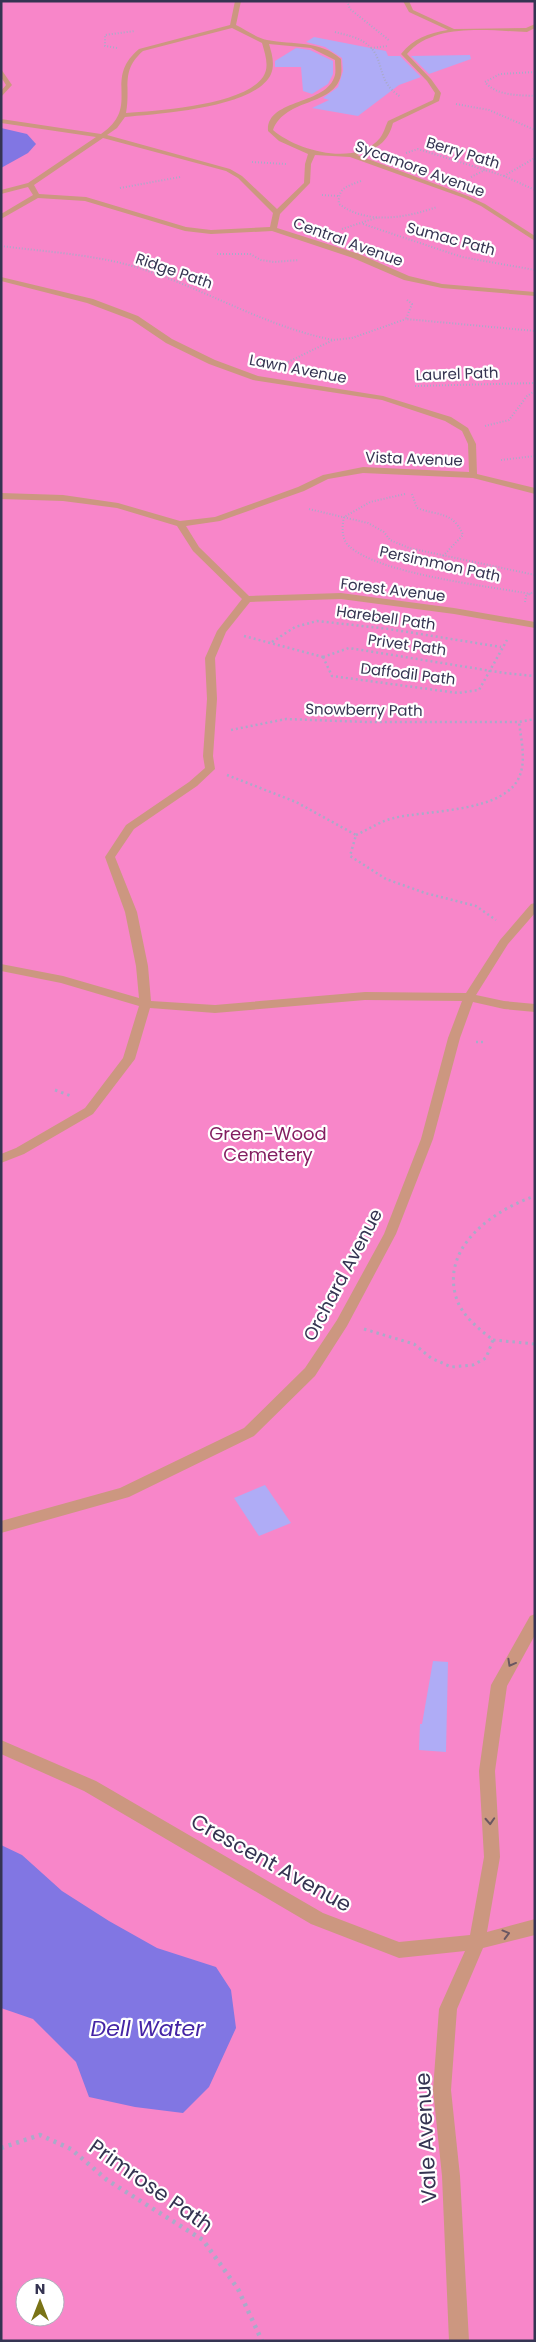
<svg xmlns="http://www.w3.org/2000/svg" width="536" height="2342" viewBox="0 0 536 2342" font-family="Poppins,sans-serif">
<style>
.green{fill:#f886c9;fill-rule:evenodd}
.water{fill:#8176e3}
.building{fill:#afacf6}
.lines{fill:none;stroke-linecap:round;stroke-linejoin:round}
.path-far3{stroke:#aaaac9;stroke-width:2;stroke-dasharray:1 2;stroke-linecap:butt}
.path-far2{stroke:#aaaac9;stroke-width:2.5;stroke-dasharray:2 3;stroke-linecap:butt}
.path-far1{stroke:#aaaac9;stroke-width:3;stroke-dasharray:2.5 4;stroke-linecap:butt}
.path{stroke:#aaaac9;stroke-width:4.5;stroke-dasharray:3 5;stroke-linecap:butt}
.service{fill:#cc9780;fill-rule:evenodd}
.oneway{stroke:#6a5762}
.labels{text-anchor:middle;stroke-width:4.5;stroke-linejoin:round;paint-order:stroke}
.far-street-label{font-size:15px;fill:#353452;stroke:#fff}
.park-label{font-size:18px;fill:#831e60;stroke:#fff}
.street-label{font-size:18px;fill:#353452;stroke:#fff}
.near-street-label{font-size:21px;fill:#353452;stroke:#fff}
.near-water-label{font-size:22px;font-style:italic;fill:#4525a5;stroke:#fff}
</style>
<rect width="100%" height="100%" fill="#dedefd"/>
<path class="green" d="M1,1H535V2341H1ZM25,2287H55V2317H25Z"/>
<g class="water">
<path d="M1,128L27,134L36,144L28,153L1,168Z"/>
<path d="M1,1845L22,1855L62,1891L109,1921L157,1948L216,1967L231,1990L236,2028L209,2087L183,2113L135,2107L89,2097L76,2062L33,2019L1,2008Z"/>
</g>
<g class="building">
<path d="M314,37L386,51L388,56H400L421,77L399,85L358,116L312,108L329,100L323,98L338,87L343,71L342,58L325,47L306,42Z"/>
<path d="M296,48L310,50L333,61V74L328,84L312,94L303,91L301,67H275V61Z"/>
<path d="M470,55L471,59L429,74L411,56Z"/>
<path d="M265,1485L291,1523L259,1536L234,1498Z"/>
<path d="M433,1661L448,1662L446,1752L419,1750L420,1724H422Z"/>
</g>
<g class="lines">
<g class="path-far3">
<path d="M347,1L350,9L390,41"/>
<path d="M335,32C346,35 359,37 368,45C386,60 375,81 401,97"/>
<path d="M117,48L105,46V35L135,31"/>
<path d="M371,48L388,46"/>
<path d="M535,72L500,74L485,82C496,96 519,95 535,96"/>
<path d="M456,104L489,110L535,130"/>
<path d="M406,153L418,149L504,176L535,190"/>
<path d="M252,162L286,164"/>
<path d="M504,176L535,158"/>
<path d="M471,177L485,170"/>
<path d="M361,181C348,186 337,188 339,204C368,225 405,218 437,207"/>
<path d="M120,188L180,177"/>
<path d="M322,195L338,196"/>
<path d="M363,224L462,257L535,270"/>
<path d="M342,229L379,217"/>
<path d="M1,246C47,252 104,255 148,271C210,292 268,327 333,340"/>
<path d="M217,254H250L261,260L274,262L299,260"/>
<path d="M407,300L412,304L406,319L535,331"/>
<path d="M288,362L333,340L352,338L406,319"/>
<path d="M415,386L535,383"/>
<path d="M485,426L509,420L527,396L535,391"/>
<path d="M501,460L535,456"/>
<path d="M405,494L370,502L344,517C342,526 341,539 349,546C379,574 488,586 531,594"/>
<path d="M412,494L417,508C438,516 453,511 463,535L442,557"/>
<path d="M309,509L368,523L384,532L390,540L409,548L535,575"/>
<path d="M525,602L526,596L535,591"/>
</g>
<g class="path-far2">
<path d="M244,636L323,657"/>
<path d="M272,642L295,627L317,621L389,629L501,647"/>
<path d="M323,657L332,676L458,693L479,690L507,640"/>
<path d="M323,657L349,648L504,673L535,676"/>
<path d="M231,730L286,719L367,722H519L535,719"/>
<path d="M227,775L296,802L356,835L350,856L386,879L425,893L476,906L496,920"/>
<path d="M356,835C369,829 381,821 394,818C426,810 507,813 520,775C526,759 521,739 519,722"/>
<path d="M476,1042H485"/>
</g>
<g class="path-far1">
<path d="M55,1090L71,1096"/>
<path d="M364,1329L414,1344L431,1358L451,1367L473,1365L486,1358L493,1340C479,1329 461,1315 456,1297C441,1246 494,1210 535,1196"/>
<path d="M493,1340L535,1344"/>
</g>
<path class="path" d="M1,2148L40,2135L71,2149L107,2180L203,2240L238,2289L262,2341"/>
<g class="service">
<path d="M235,1H241L236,25C246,30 257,38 267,40C293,45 320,40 341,59C341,64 342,70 341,75C334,107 286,97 273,130C297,151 356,167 380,138C384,133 385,127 388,121L433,100L435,93L427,81L401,54C413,39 428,33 448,30L409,12L403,1H409L413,10L454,29L526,28L535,24V28L527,32C490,31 434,22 407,54L431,79L441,93L439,101L393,123C388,143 376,149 357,155L468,196L485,204L535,236V241L481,206L464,198L350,157L315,155L311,164L310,183L280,214L277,228L359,254L409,276L442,284L535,292V296L442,288L404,280L353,258L272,231L211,234L185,231L85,201L38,198L1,219V214L33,195L28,187L1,194V190L28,183L96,137L1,123V119L101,134C142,106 102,80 139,49L230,25ZM232,28L262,43C265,54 270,67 263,77C244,105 159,111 126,113C131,87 120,71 143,51ZM269,44L311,48L335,60C335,64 336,71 335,75C327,106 266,98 268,131L279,141L308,154L305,164L304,183L277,209L242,176L230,169L107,135L117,128L125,117C158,114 256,108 271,74C275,64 272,54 269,44ZM103,138L226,171L238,178L273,213L270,227L211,230L186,227L86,197L39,194L34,185Z"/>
<path d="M1,69L12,85L1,97V91L6,85L1,77Z"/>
<path d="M1,277L93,299L138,316L172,339L215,360L258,376L383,396L451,417L468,428L476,444L477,474L535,488V494L473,478L363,473L328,479L304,491L220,521L186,526L199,547L249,596L341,593L454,608L535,622V628L454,614L341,599L250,602L226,632L215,658L217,699L213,756L215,769L197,786L134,829L115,857L137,912L148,966L151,1001L215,1005L365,992L466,993L500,940L531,904L535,903V913L508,944L476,995L504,1001L535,1004V1012L504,1009L473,1002L460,1038L433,1139L396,1234L347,1326L315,1376L254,1436L129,1497L1,1533V1521L120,1488L244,1428L305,1368L337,1320L384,1234L421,1139L448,1038L462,1001L365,1000L215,1013L150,1008L135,1059L93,1114L24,1154L1,1163V1154L16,1148L85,1108L123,1058L139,1006L61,983L1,971V964L63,976L139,998L136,966L125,912L105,857L126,825L189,782L205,768L203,756L207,699L205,658L217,631L242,599L193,551L177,526L117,508L63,501L1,499V493L63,495L118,503L180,521L215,517L298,487L323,475L363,467L469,472L468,444L462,431L445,421L382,400L253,380L209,364L166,343L132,320L87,303L1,281Z"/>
<path d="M535,1614V1635L507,1686L495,1771L500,1857L487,1932L535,1919V1935L483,1948L457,2009L451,2090L460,2176L469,2341H449L442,2176L433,2090L439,2009L465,1951L399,1958L311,1924L84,1791L1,1754V1740L96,1781L323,1913L399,1942L470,1935L484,1857L479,1771L491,1685L530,1616Z"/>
</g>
</g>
<defs><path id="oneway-chevron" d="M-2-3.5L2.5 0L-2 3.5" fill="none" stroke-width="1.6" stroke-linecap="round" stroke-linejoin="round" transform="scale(1.25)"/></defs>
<g class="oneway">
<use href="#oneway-chevron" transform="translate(511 1663) rotate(119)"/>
<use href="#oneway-chevron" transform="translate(490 1821) rotate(87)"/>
<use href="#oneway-chevron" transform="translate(506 1934) rotate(-15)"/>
</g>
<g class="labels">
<g class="far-street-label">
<text transform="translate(463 153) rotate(17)" y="5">Berry Path</text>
<text transform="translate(420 169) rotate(20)" y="5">Sycamore Avenue</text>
<text transform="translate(451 239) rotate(15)" y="5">Sumac Path</text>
<text transform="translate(348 242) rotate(20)" y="5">Central Avenue</text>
<text transform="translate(174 271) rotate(19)" y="5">Ridge Path</text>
<text transform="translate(298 369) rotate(11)" y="5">Lawn Avenue</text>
<text transform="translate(457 374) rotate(-2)" y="5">Laurel Path</text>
<text transform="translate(414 459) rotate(2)" y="5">Vista Avenue</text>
<text transform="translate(440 564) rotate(12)" y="5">Persimmon Path</text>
<text transform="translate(393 590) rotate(7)" y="5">Forest Avenue</text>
<text transform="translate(386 618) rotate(8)" y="5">Harebell Path</text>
<text transform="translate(407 645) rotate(8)" y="5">Privet Path</text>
<text transform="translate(408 674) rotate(7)" y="5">Daffodil Path</text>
<text transform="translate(364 710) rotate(1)" y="5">Snowberry Path</text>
</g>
<g class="park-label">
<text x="268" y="1140">Green-Wood<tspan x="268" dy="21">Cemetery</tspan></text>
</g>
<g class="street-label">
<text transform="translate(343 1275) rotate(-62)" y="6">Orchard Avenue</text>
</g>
<g class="near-street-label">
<text transform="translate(271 1863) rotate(29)" y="7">Crescent Avenue</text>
<text transform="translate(426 2138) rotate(-93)" y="7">Vale Avenue</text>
<text transform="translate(151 2186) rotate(35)" y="7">Primrose Path</text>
</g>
<g class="near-water-label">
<text x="147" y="2036">Dell Water</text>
</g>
</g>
<rect width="536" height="2342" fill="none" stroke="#353452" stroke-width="5"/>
<g transform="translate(40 2302)"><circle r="24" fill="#ffffff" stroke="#aeaeba"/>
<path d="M0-4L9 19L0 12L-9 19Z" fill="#7a7316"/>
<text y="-8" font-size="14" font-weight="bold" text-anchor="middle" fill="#353452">N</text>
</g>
</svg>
